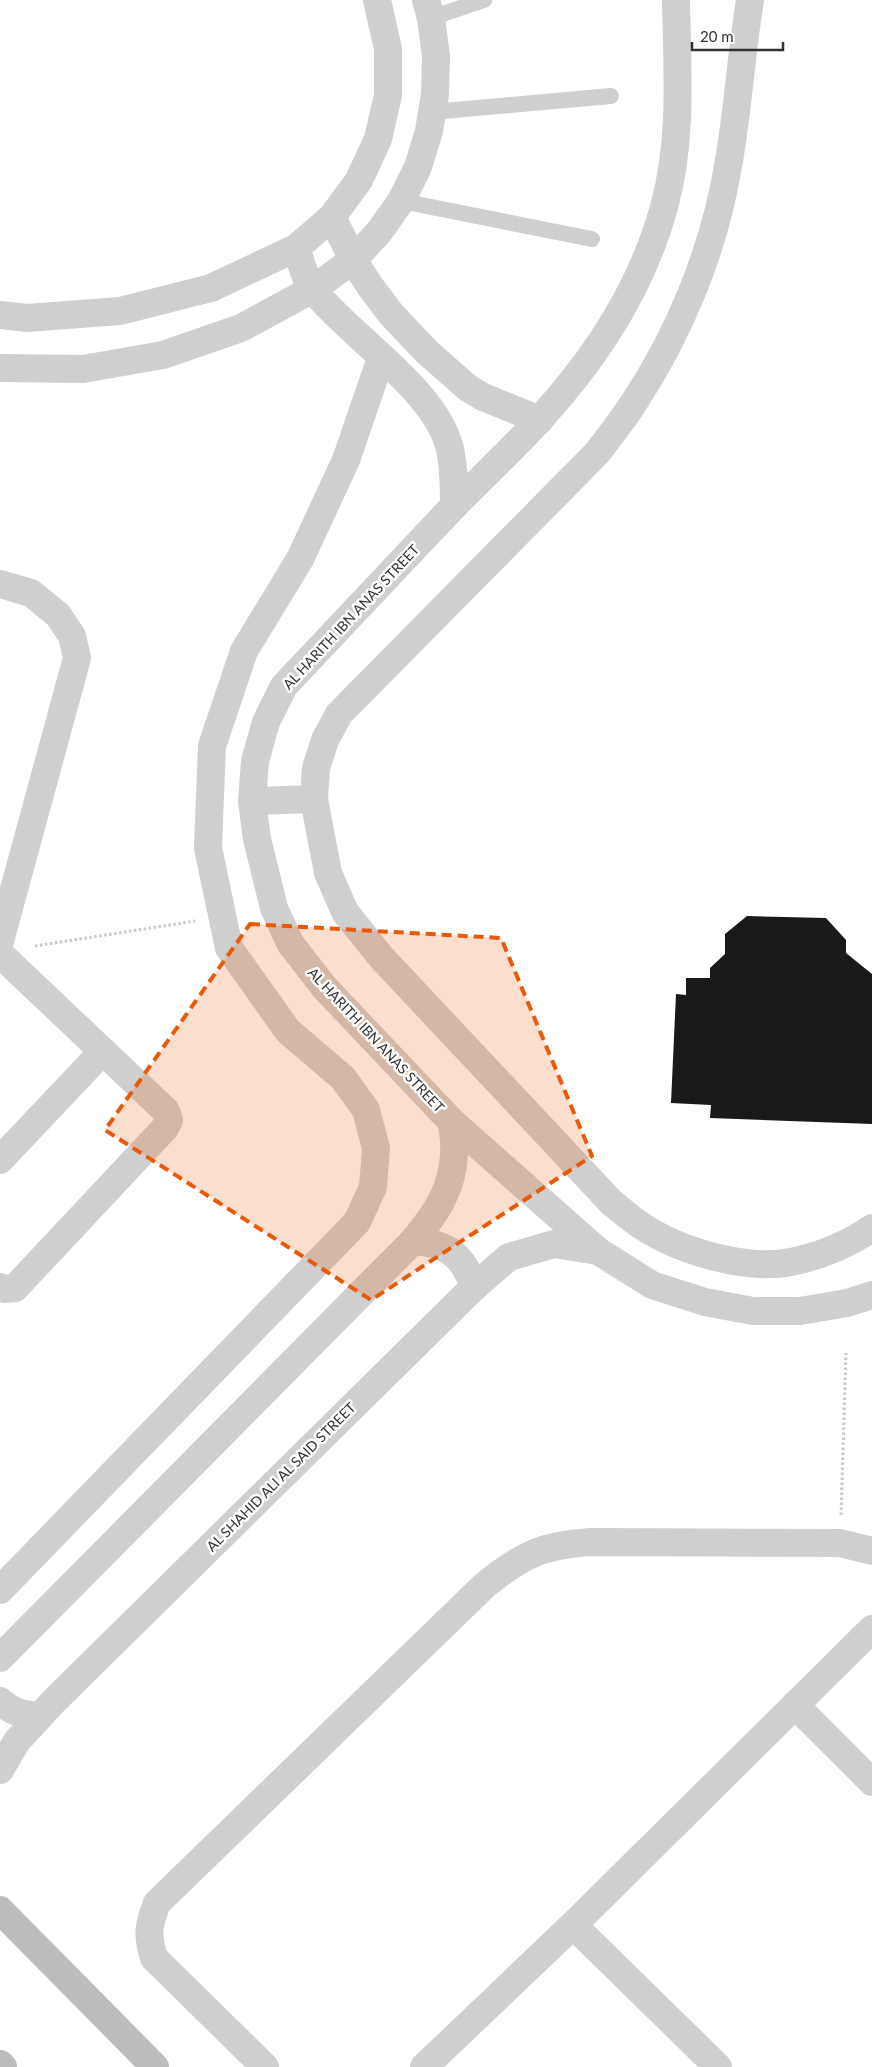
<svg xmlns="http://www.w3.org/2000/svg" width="872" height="2067" viewBox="0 0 872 2067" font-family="Lato,sans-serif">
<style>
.building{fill:#191919}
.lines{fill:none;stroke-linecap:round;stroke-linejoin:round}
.path{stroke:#c9c9c9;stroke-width:3;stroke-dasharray:2.5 2.5;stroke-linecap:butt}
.service{stroke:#cfcfcf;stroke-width:16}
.minor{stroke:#cfcfcf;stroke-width:28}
.secondary{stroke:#bcbcbc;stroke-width:28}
.marked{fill:#e8590c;fill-opacity:0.2;stroke:#e8590c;stroke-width:4;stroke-dasharray:10 6;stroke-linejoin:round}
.labels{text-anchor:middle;stroke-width:5;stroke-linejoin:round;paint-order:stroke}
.street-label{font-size:14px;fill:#323232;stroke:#fff}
</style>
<rect width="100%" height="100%" fill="#fff"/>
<path class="building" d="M747,916L826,918L846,940V953L872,974V1124L710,1118L711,1105L671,1103L676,994L686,995V978H710V968L725,954V934Z"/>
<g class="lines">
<g class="path">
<path d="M35,946L195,921"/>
<path d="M841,1515L846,1353"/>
</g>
<g class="service">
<path d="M431,18L484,0"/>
<path d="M432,112L611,96"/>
<path d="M401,201L592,239"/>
</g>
<g class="minor">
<path d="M676,0C677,69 683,139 664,207C642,288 596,358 540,419C512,450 481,478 452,508C396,567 340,627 284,686L266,722L255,761L252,801L257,839L274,908L290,943L324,987L452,1122L598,1251L652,1285L705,1302L753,1311H800L847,1303L872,1295"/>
<path d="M750,0C741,55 738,111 728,166C714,250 680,333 633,404C622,421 609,437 597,453L339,714L325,740L316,768L314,799L328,873L345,912L381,957L611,1202C621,1210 631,1219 642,1226C679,1251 747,1271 791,1262C820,1256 848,1245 872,1228"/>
<path d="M332,217L353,260L370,286L391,314L427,352L468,388L483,397L540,420"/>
<path d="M296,248C301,261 305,280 314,291C352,338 436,390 450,449C454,468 454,487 454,506"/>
<path d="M0,315L27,318L120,311L211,288L296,248L332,217L359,180L378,139L388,95V49L377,0"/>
<path d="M0,368L83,369L163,355L241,328L313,289L353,260L379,232L401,201L418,167L429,131L435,94L436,56L431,18L426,0"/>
<path d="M0,584L31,593L58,615L72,636L77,658L0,941"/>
<path d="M252,801L314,799"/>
<path d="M0,954L166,1111L169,1120L165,1128L15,1288L5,1289L0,1287"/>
<path d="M0,1160L103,1051"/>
<path d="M413,1241C447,1243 463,1255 474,1287"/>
<path d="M0,1590L357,1222L373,1187L376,1148L366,1110L343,1078L288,1031L229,948L208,848L212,746L244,651L300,559L346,460L381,358"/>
<path d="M0,1658L413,1241C435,1215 453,1189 454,1154C455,1143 453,1132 452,1122"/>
<path d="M0,1701C12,1712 23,1715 39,1716"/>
<path d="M795,1705L872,1782"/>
<path d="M0,1770L17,1741L54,1701L474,1287L509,1257L554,1244L598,1251"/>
<path d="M573,1925L718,2067"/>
<path d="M265,2067L154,1958C147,1935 148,1926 157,1903L485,1585C522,1555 543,1545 591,1542L840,1543L872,1551"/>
<path d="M424,2067L573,1925L872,1629"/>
</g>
<g class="secondary">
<path d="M0,1910L155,2067"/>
<path d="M0,2064L3,2067"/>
</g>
</g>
<path class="marked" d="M250,924L501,938L592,1156L371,1300L105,1130Z"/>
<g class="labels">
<g class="street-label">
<text transform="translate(351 617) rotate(-47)" y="5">AL HARITH IBN ANAS STREET</text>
<text transform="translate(376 1040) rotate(47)" y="5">AL HARITH IBN ANAS STREET</text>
<text transform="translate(281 1477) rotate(-45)" y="5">AL SHAHID ALI AL SAID STREET</text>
</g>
</g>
<path d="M692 42v8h91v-8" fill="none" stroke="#323232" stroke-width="2.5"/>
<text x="700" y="42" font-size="15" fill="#323232" stroke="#ffffff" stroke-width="4" paint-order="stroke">20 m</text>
</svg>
